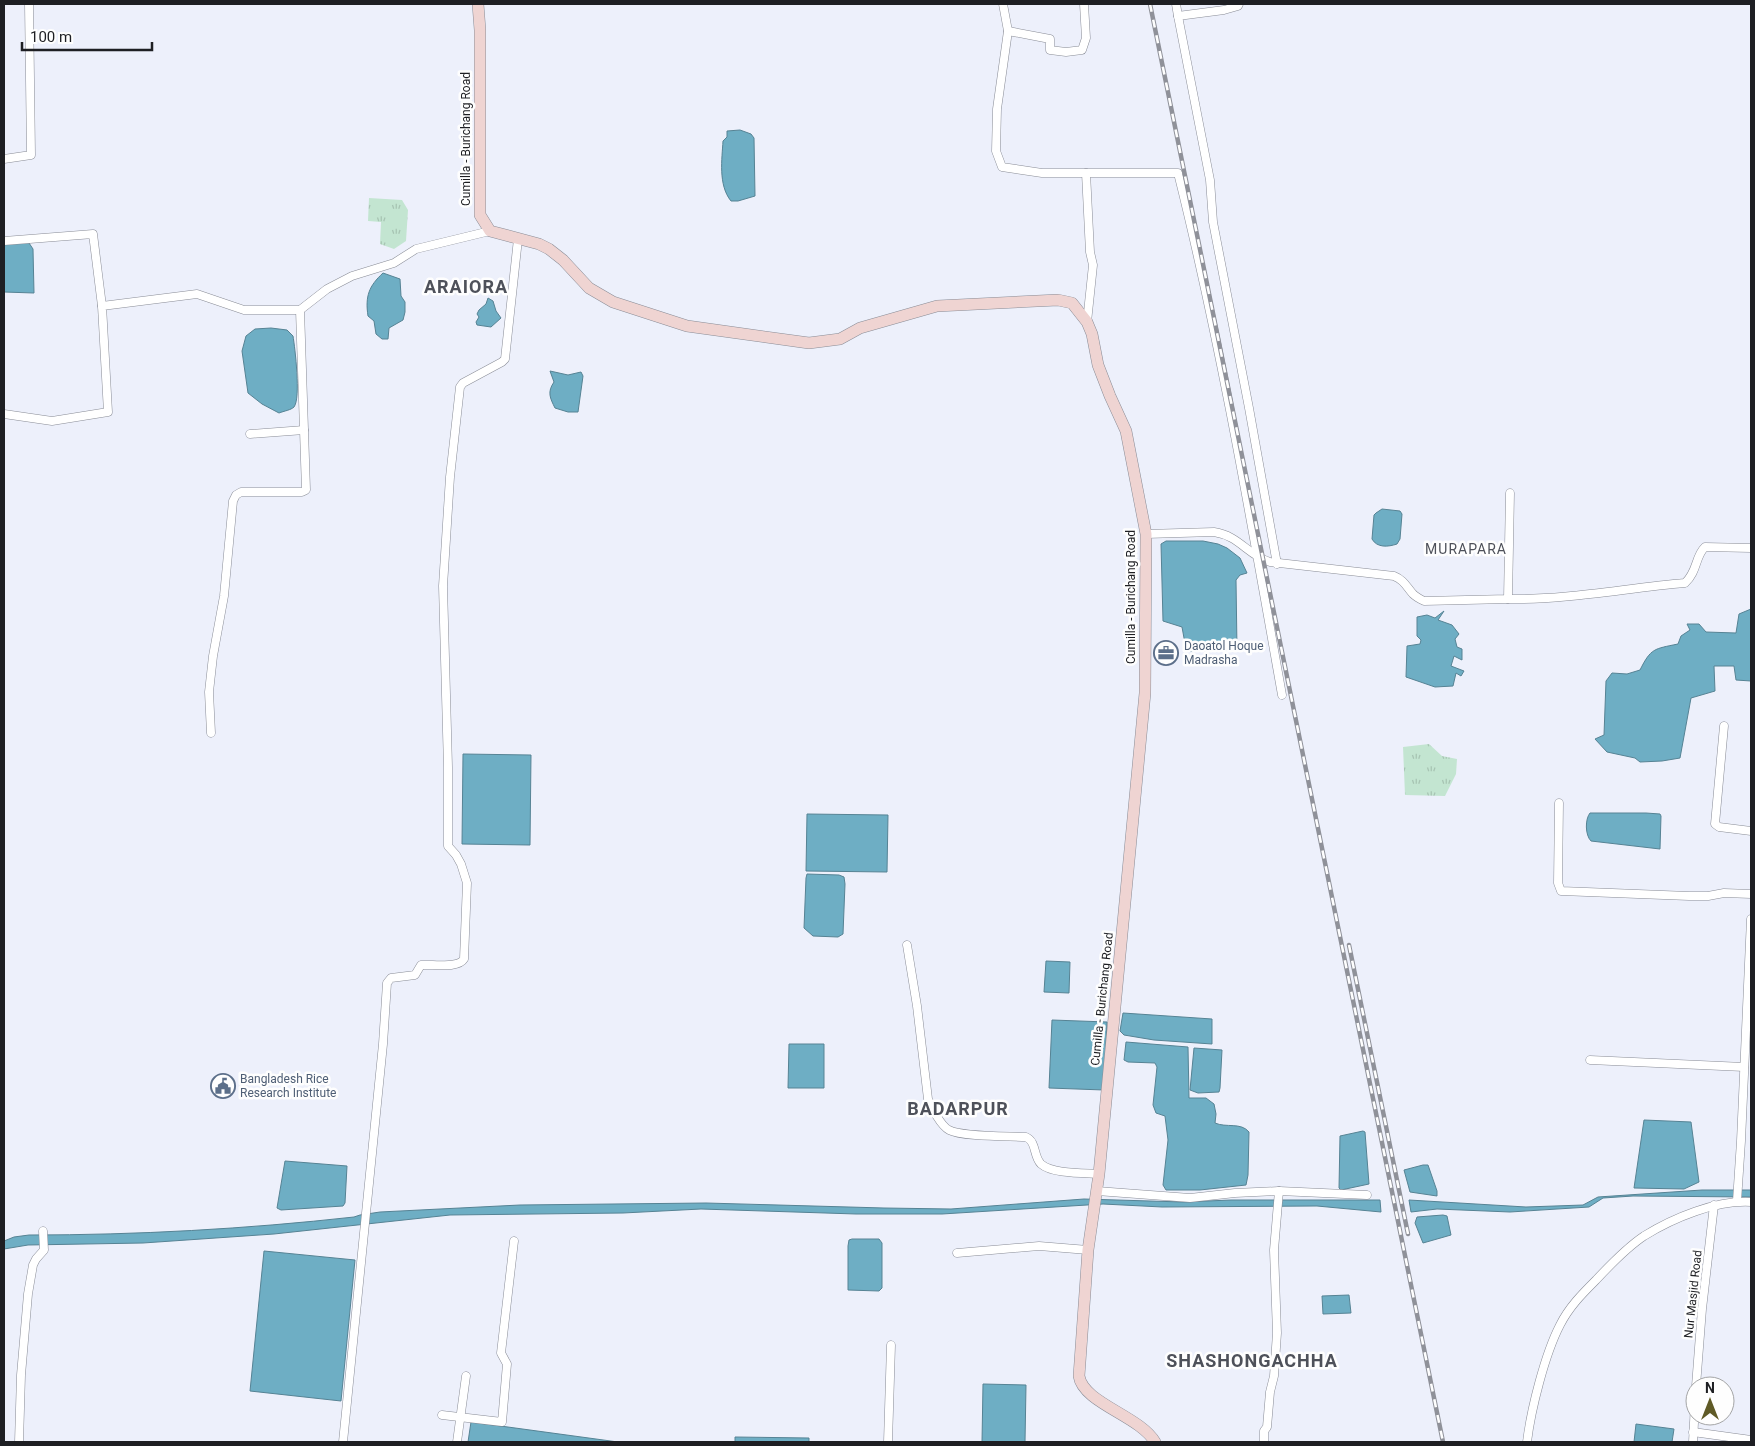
<svg xmlns="http://www.w3.org/2000/svg" width="1755" height="1446" viewBox="0 0 1755 1446" font-family="Roboto,sans-serif">
<style>
.park{fill:url(#park-tufts)}
.water{fill:#6eaec4;stroke:#568394}
.lines{fill:none;stroke-linecap:round;stroke-linejoin:round}
.street-casing{stroke:#898c96;stroke-width:9}
.secondary-casing{stroke:#898c96;stroke-width:12}
.street{stroke:#fff;stroke-width:8}
.secondary{stroke:#efd4d2;stroke-width:11}
.rail-casing{stroke:#8f9199;stroke-width:4.5}
.rail{stroke:#fefefe;stroke-width:2.5;stroke-dasharray:8;stroke-linecap:butt}
.labels{text-anchor:middle;stroke-width:5;stroke-linejoin:round;paint-order:stroke}
.street-label{font-size:12px;fill:#1e1f23;stroke:#fefefe}
.service-label{font-size:12px;fill:#4e5e75;stroke:#fefefe;text-anchor:start}
.neighbourhood-label{font-size:14px;letter-spacing:1px;fill:#4e515a;stroke:#fefefe}
.district-label{font-size:18px;font-weight:bold;letter-spacing:1px;fill:#4e515a;stroke:#fefefe}
</style>
<defs>
<pattern id="park-tufts" width="24" height="20" patternUnits="userSpaceOnUse" patternTransform="scale(1.25)"><rect width="24" height="20" fill="#c3e5d1"/><path d="M3 7l-1-3M5 7V3M7 7l1-3M15 17l-1-3M17 17v-4M19 17l1-3" fill="none" stroke="#a7c4b3"/></pattern>
</defs>
<rect width="100%" height="100%" fill="#edf0fb"/>
<g class="park">
<path d="M369,198L402,200L408,210L406,241L394,249L380,244L381,222L368,221Z"/>
<path d="M1429,744L1442,756L1457,759L1456,774L1445,796L1405,795L1403,747Z"/>
</g>
<g class="water">
<path d="M740,130L751,134L754,138L755,196L738,201H731C718,185 722,159 723,141L727,137V131Z"/>
<path d="M27,240L33,249L34,293L4,292V243Z"/>
<path d="M383,273L400,279L401,296L405,302V312L403,320L389,328L388,339H382L376,334L374,321L368,316C365,296 369,286 383,273Z"/>
<path d="M488,298L493,301L496,311L501,318L491,327L477,325L476,322L479,317L477,314L479,310L486,304Z"/>
<path d="M271,328L287,330L293,336C295,348 301,398 294,407C291,410 284,411 279,413L262,404L248,393L242,351L246,336L255,329Z"/>
<path d="M550,371L568,375L581,372L583,376L578,412H568L555,408C550,398 547,392 554,382Z"/>
<path d="M1382,509L1400,511L1402,514L1400,539L1397,544C1388,547 1377,548 1372,539L1374,515L1376,513Z"/>
<path d="M1166,541H1203L1218,544L1227,548L1240,558L1247,573L1240,575L1236,580L1237,650L1190,651L1184,638L1182,627L1163,621L1161,544Z"/>
<path d="M1751,609V681L1736,680L1734,666H1714L1715,691L1691,698L1680,758L1662,761L1640,762L1635,758L1607,752L1595,739L1604,735L1606,681L1612,673L1627,674L1640,670C1651,648 1654,649 1678,644L1681,636L1690,630L1687,624H1699L1706,632L1736,633L1739,614Z"/>
<path d="M1444,611L1438,620L1452,625L1459,634L1455,639L1457,647L1462,649V660L1454,656L1451,666L1464,671L1461,676L1456,673L1453,686L1435,687L1406,677L1407,646L1420,644L1421,640L1417,636V617L1427,615L1435,618Z"/>
<path d="M463,754L531,755L530,845L462,844Z"/>
<path d="M1590,813H1646L1660,814L1661,816L1660,849L1591,841C1585,835 1585,819 1590,813Z"/>
<path d="M807,814L888,815L887,872L806,871Z"/>
<path d="M807,874L839,875L844,877L845,884L843,934L838,937L813,936L804,928L806,878Z"/>
<path d="M1046,961L1070,962L1069,993L1044,992Z"/>
<path d="M1123,1013L1212,1019V1044L1154,1040L1124,1035L1120,1031Z"/>
<path d="M1052,1020L1107,1022L1104,1090L1049,1088Z"/>
<path d="M1126,1042L1188,1047L1189,1098H1206L1214,1104L1216,1114L1215,1123C1226,1128 1241,1122 1249,1132L1248,1175L1246,1185L1200,1190H1166L1163,1185L1168,1140L1165,1116L1156,1113L1153,1105L1157,1067L1155,1063L1128,1062L1124,1060Z"/>
<path d="M789,1044H824V1088H788Z"/>
<path d="M1194,1048L1222,1050L1220,1088L1219,1092L1198,1093L1190,1090Z"/>
<path d="M1644,1120L1691,1122L1699,1182L1684,1189L1634,1188Z"/>
<path d="M1363,1131L1365,1132L1369,1184L1341,1190L1339,1188L1340,1136Z"/>
<path d="M285,1161L347,1166L345,1203L343,1206L281,1210L277,1208Z"/>
<path d="M1423,1165H1428L1437,1191V1196L1410,1192L1404,1170Z"/>
<path d="M1702,1190H1751V1197L1633,1196L1603,1198L1589,1207L1510,1212L1437,1209L1411,1212L1409,1200L1526,1207L1583,1205L1598,1197Z"/>
<path d="M1084,1199L1183,1202L1231,1200H1380L1381,1212L1317,1206L1162,1207L1103,1204L942,1214H856L701,1209L623,1213L450,1215L274,1234L143,1243L28,1245L4,1249V1241L14,1237L29,1235C137,1235 246,1229 354,1217L360,1215L380,1212L520,1205L706,1203L884,1208L951,1209Z"/>
<path d="M1443,1215L1447,1216L1451,1235L1423,1243L1415,1223L1417,1217Z"/>
<path d="M852,1239H879L882,1243V1288L879,1291L848,1290V1246L849,1240Z"/>
<path d="M264,1251L355,1260L341,1401L250,1391Z"/>
<path d="M1349,1295L1351,1313L1323,1314L1322,1296Z"/>
<path d="M983,1384L1026,1385L1025,1442H982Z"/>
<path d="M471,1422L618,1442H468Z"/>
<path d="M1636,1424L1674,1429L1672,1442H1634Z"/>
<path d="M735,1437L809,1438V1442H735Z"/>
</g>
<g class="lines">
<defs>
<g id="street">
<path d="M1003,4L1008,31L997,109L996,151L1002,167L1042,173H1086L1090,252L1093,265L1087,322"/>
<path d="M1176,4L1178,16"/>
<path d="M1239,4L1238,6L1224,10L1178,16L1210,180L1213,222L1249,408L1277,564"/>
<path d="M1008,31L1050,39V50L1066,52L1082,50L1086,38L1084,4"/>
<path d="M4,159L31,155L29,4"/>
<path d="M1086,173H1178C1221,345 1251,521 1282,695"/>
<path d="M4,241L93,234L102,306"/>
<path d="M4,414L52,421L108,412L102,306L197,294L244,310H300L327,289L352,276L394,263L416,249L490,231"/>
<path d="M250,434L304,430"/>
<path d="M1146,534L1214,532C1240,536 1247,555 1270,562L1394,576C1404,580 1406,586 1413,594C1416,597 1420,599 1424,601L1508,599L1510,493"/>
<path d="M1508,599C1568,600 1626,588 1685,583C1698,571 1695,556 1705,547L1751,548"/>
<path d="M1724,726L1715,824L1719,827L1751,831"/>
<path d="M211,733L209,692L213,656L224,596L233,501L236,495L241,492H302L306,490L300,310"/>
<path d="M1559,803L1558,883L1561,891L1689,896H1708L1724,893L1751,894"/>
<path d="M907,945L917,1006L928,1099C931,1107 941,1126 949,1130C962,1137 1009,1136 1026,1137C1037,1142 1033,1156 1041,1164C1052,1174 1084,1173 1099,1174"/>
<path d="M1590,1060L1744,1067"/>
<path d="M1097,1191L1190,1198L1235,1193L1279,1191L1367,1195"/>
<path d="M1737,1201L1741,1141L1751,919"/>
<path d="M957,1253L1039,1246L1088,1250"/>
<path d="M1696,1386L1702,1309L1714,1205"/>
<path d="M442,1415L502,1422L507,1364L501,1353L514,1241"/>
<path d="M1693,1432L1751,1440"/>
<path d="M19,1442L21,1375L28,1294L33,1265L36,1259L44,1250L43,1231"/>
<path d="M343,1442L383,1044L387,983L391,978L415,975L421,965C432,964 458,969 464,959L467,883L461,864L456,855L448,846V767L443,586L450,477L460,387L463,383L502,362L505,359L518,239"/>
<path d="M457,1442L466,1376"/>
<path d="M888,1442L891,1345"/>
<path d="M1264,1442V1431L1267,1427L1270,1392L1274,1376L1277,1333L1274,1250L1279,1191"/>
<path d="M1527,1442C1531,1409 1545,1354 1560,1325C1569,1307 1582,1294 1596,1280C1610,1265 1626,1248 1644,1236C1673,1218 1716,1200 1751,1202"/>
<path d="M1693,1442L1695,1403"/>
</g>
<path id="secondary" d="M478,4L480,30V215L490,231L539,244L549,249L563,260L589,288L613,302L687,326L809,343L840,339L860,328L937,306L1058,300L1072,303L1087,322L1092,334L1098,365L1110,396L1126,431L1146,534L1145,693L1099,1174L1088,1250L1079,1376C1083,1403 1140,1416 1155,1442"/>
</defs>
<use href="#street" class="street-casing"/>
<use href="#secondary" class="secondary-casing"/>
<use href="#street" class="street"/>
<use href="#secondary" class="secondary"/>
<defs>
<g id="rail">
<path d="M1150,4L1443,1442"/>
<path d="M1349,945L1408,1234"/>
</g>
</defs>
<use href="#rail" class="rail-casing"/>
<use href="#rail" class="rail"/>
</g>
<defs>
<symbol id="office-ring" viewBox="-11 -11 22 22"><circle r="9.5" fill="#fefefe" stroke="#5c6f8a" stroke-width="1.5"/><path d="M-6-3h4V-5.5h4V-3h4V5H-6ZM-1-4.5V-3h2v-1.5ZM-6 0V1H6V0Z" fill="#5c6f8a"/></symbol>
<symbol id="civic-ring" viewBox="-11 -11 22 22"><circle r="9.5" fill="#fefefe" stroke="#5c6f8a" stroke-width="1.5"/><path d="M-.6-6.5H3V-4.5H.6V-3L4-1V1h2V6H-6V1h2V-1L-.6-3ZM-1.2 2.5V6h2.4V2.5Z" fill="#5c6f8a"/></symbol>
</defs>
<g fill-rule="evenodd">
<use href="#office-ring" x="1152" y="639" width="28" height="28"/>
<use href="#civic-ring" x="209" y="1072" width="28" height="28"/>
</g>
<g class="labels">
<g class="street-label">
<text transform="translate(466 139) rotate(-90)" y="4">Cumilla - Burichang Road</text>
<text transform="translate(1131 597) rotate(-90)" y="4">Cumilla - Burichang Road</text>
<text transform="translate(1102 999) rotate(-84)" y="4">Cumilla - Burichang Road</text>
<text transform="translate(1693 1294) rotate(-84)" y="4">Nur Masjid Road</text>
</g>
<g class="service-label">
<text x="1184" y="650">Daoatol Hoque<tspan x="1184" dy="14">Madrasha</tspan></text>
<text x="240" y="1083">Bangladesh Rice<tspan x="240" dy="14">Research Institute</tspan></text>
</g>
<g class="neighbourhood-label">
<text x="1466" y="554">MURAPARA</text>
</g>
<g class="district-label">
<text x="466" y="293">ARAIORA</text>
<text x="958" y="1115">BADARPUR</text>
<text x="1252" y="1367">SHASHONGACHHA</text>
</g>
</g>
<rect width="1755" height="1446" fill="none" stroke="#1e1f23" stroke-width="10"/>
<g transform="translate(1710 1401)"><circle r="24" fill="#fefefe" stroke="#a4a5a6"/>
<path d="M0-4L9 19L0 12L-9 19Z" fill="#5f5a26"/>
<text y="-8" font-size="14" font-weight="bold" text-anchor="middle" fill="#1e1f23">N</text>
</g>
<path d="M22 42v8h130v-8" fill="none" stroke="#1e1f23" stroke-width="2.5"/>
<text x="30" y="42" font-size="15" fill="#1e1f23" stroke="#fefefe" stroke-width="4" paint-order="stroke">100 m</text>
</svg>
